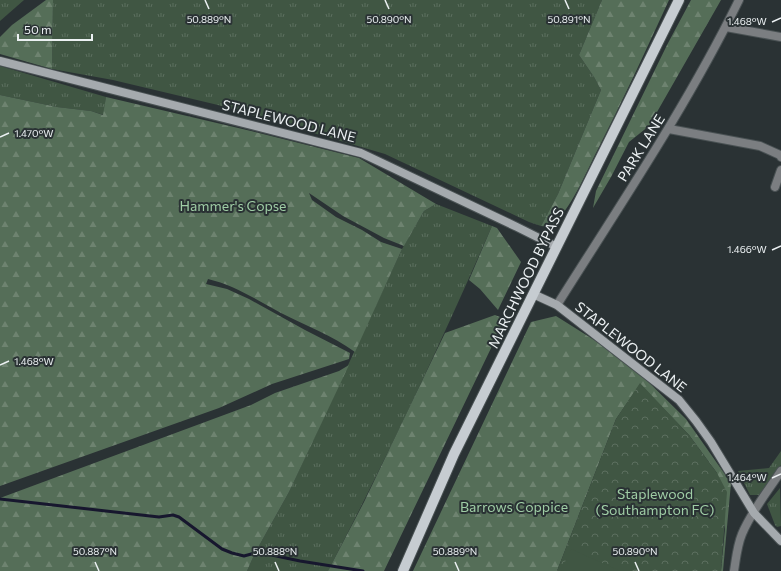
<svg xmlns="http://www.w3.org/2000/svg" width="781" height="571" viewBox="0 0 781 571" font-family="Commissioner,sans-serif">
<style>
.grass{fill:url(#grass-tufts)}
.forest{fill:url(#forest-firs)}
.park{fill:url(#park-crowns)}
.pitch{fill:#405643}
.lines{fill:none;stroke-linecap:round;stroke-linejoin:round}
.stream{stroke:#17172e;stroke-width:3}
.street-casing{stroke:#495153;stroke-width:10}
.secondary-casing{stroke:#495153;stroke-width:10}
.primary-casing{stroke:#495153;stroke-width:12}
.street{stroke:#7b7e81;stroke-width:8}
.secondary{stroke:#a5aaae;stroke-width:8}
.primary{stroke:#c6ccd1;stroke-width:10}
.ticks{fill:none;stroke:#ecf1f3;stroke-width:1.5}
.labels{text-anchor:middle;stroke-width:4;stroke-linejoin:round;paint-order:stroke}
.street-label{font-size:14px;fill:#ecf1f3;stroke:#2a3234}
.park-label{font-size:14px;fill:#9fcda5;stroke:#2a3234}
.ticks-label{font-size:10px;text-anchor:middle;fill:#ecf1f3;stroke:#2a3234;stroke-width:4;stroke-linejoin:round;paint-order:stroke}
</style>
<defs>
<pattern id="grass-tufts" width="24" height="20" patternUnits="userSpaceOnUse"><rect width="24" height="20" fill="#405643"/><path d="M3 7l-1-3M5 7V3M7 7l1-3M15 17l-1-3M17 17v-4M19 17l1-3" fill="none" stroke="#5c6f5f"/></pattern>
<pattern id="forest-firs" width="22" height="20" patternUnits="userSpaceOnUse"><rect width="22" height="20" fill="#556e58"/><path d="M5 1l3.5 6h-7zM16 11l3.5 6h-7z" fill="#6e8370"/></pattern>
<pattern id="park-crowns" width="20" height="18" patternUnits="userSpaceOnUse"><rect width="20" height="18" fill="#405643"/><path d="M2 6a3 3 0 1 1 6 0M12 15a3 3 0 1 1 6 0" fill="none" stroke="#5c6f5f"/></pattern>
</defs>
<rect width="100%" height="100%" fill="#2a3234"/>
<g class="grass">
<path d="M0,0H24L0,21Z"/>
<path d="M53,0H602L579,55L594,77L601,90L558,194L541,226L529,222L385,154L218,105L113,80L52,69Z"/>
<path d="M0,66L106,97L104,115L91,111L57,107L0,95Z"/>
<path d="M436,204L492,226C441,343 387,458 328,571H247L255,553L289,492L402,249L424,211Z"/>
<path d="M781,451V465L768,487L760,495H750L738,471L769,468Z"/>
<path d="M780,488L781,526L777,527L775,525L767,504Z"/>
</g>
<g class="forest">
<path d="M46,0H53L52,69L0,54V37L12,25Z"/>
<path d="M602,0H669C646,50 623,100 598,149C584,176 573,206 551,227L541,226L558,194L601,90L594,77L579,55Z"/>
<path d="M691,0H721L649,126L629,142L611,177L593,208L596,191L667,45Z"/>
<path d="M0,95L57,107L91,111L103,115L106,97L251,131L359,158L436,204L424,211L404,246L384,238L343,216L309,193L312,200L336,217L362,230L381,242L402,249L355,352C333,336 305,325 281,313C257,300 234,285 208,279L206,284L227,289L249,299L305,330L350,353L349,359L272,384L219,408L0,486Z"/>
<path d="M492,226L497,228L521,262L498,310L480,289L469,280Z"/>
<path d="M495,315L505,319L384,571H328L364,502L445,333Z"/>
<path d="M556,316L626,360L686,419L731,483L723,571H721L725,529L717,473L689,435L640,384L616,419L557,571H413L531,322Z"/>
<path d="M349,365L289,492L255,553L247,571H0V498L251,405L275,393L339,371Z"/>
</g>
<path class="park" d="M640,383L689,435L717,473L727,492L721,571H557L616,419Z"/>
<path class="pitch" d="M571,549L620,571H561Z"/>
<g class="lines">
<path class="stream" d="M0,499L159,517L173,515L179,517L222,549L232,553L244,556L255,553L267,554L300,561L363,571"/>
<defs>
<g id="street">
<path d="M726,27L781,37"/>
<path d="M669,129L760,146L780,155L781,157"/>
<path d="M775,187L781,170"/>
<path d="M557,305C620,205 687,106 739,0"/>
<path d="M734,571C736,559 737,546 742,534C751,512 768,491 781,471"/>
</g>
<g id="secondary">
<path d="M0,61L361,153L517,227L557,247"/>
<path d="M533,294L557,305L679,400L696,421L711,442L754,513L781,541"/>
</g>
<path id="primary" d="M403,571L454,454L679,0"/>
</defs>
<use href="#street" class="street-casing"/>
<use href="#secondary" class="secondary-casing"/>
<use href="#primary" class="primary-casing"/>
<use href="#street" class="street"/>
<use href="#secondary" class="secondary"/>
<use href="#primary" class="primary"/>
</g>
<path class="ticks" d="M205,0L209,9M385,0L389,9M565,0L569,9M772,22L781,18M0,137L9,133M772,250L781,246M0,365L9,361M772,478L781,474M95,562L99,571M275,562L279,571M455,562L459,571M635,562L639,571"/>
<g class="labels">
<g class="street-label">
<text transform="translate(289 121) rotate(14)" y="5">STAPLEWOOD LANE</text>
<text transform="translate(641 148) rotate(-58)" y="5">PARK LANE</text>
<text transform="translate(526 278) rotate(-64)" y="5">MARCHWOOD BYPASS</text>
<text transform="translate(631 347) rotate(38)" y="5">STAPLEWOOD LANE</text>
</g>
<g class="park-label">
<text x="233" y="211">Hammer's Copse</text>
<text x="655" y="499">Staplewood<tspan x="655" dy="16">(Southampton FC)</tspan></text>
<text x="514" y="512">Barrows Coppice</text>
</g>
</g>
<g class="ticks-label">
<text x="209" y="23">50.889°N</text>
<text x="389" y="23">50.890°N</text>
<text x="569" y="23">50.891°N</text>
<text x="747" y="25">1.468°W</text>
<text x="34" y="137">1.470°W</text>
<text x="747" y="253">1.466°W</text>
<text x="34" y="365">1.468°W</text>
<text x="747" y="481">1.464°W</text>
<text x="95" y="555">50.887°N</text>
<text x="275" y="555">50.888°N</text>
<text x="455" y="555">50.889°N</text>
<text x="635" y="555">50.890°N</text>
</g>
<path d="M18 34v6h74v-6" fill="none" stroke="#ecf1f3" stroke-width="2"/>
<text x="24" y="34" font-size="12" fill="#ecf1f3" stroke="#2a3234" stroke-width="3" paint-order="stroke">50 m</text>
</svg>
